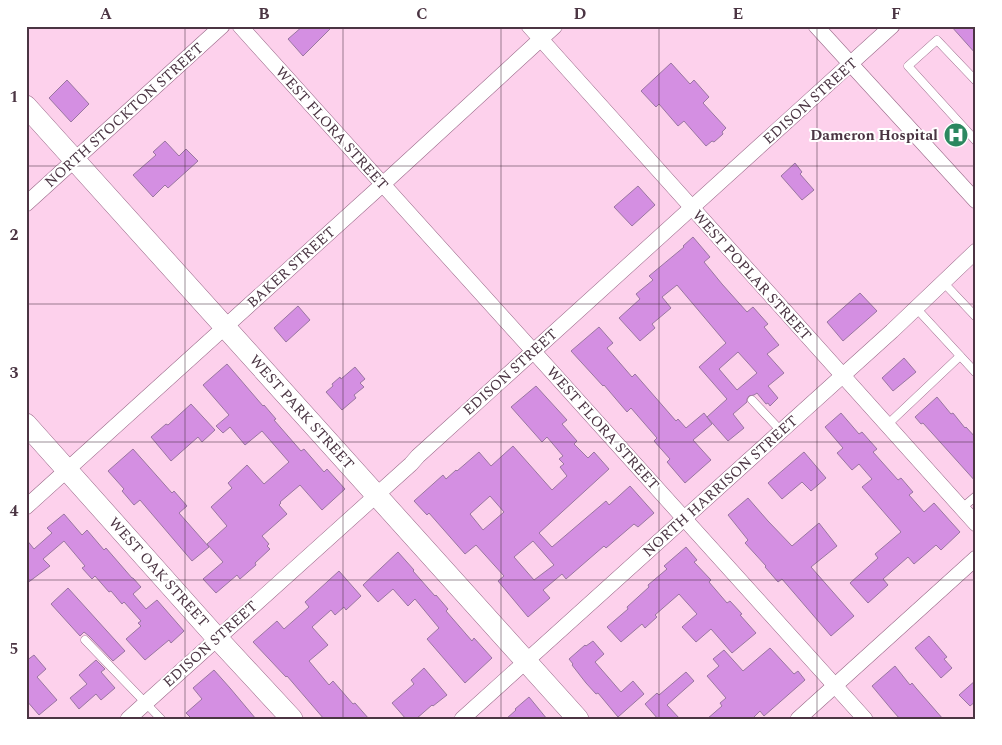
<svg xmlns="http://www.w3.org/2000/svg" width="1002" height="745" viewBox="0 0 1002 745" font-family="Spectral,serif">
<style>
.building{fill:#d48fe2;stroke:#9a76a1;fill-rule:evenodd}
.lines{fill:none;stroke-linecap:round;stroke-linejoin:round}
.lane-casing{stroke:#9a6989;stroke-width:9}
.street-casing{stroke:#9a6989;stroke-width:16}
.secondary-casing{stroke:#9a6989;stroke-width:22}
.lane{stroke:#fff;stroke-width:8}
.street{stroke:#fff;stroke-width:15}
.secondary{stroke:#fff;stroke-width:21}
.grid{fill:none;stroke:#4b3543;stroke-width:1;stroke-opacity:0.55}
.labels{text-anchor:middle;stroke-width:4;stroke-linejoin:round;paint-order:stroke}
.street-label{font-size:15px;fill:#4b3543;stroke:#fff}
.poi-label{font-size:15px;font-weight:bold;fill:#4b3543;stroke:#fff;text-anchor:end}
.neatline{fill:none;stroke:#4b3543;stroke-width:2}
.grid-label{font-size:16px;text-anchor:middle;font-weight:bold;fill:#4b3543}
</style>
<rect width="100%" height="100%" fill="#fdd1ec"/>
<g class="building">
<path d="M303,26H333L303,56L288,39Z"/>
<path d="M951,26H976V54Z"/>
<path d="M671,63L690,84L694,80L709,97L703,103L726,128L722,132L723,134L714,142L712,141L706,146L684,121L678,126L659,104L656,107L641,91Z"/>
<path d="M67,80L89,104L71,122L49,98Z"/>
<path d="M165,141L179,156L186,149L198,161L168,188L165,185L153,197L133,175L156,155L153,152Z"/>
<path d="M795,163L802,172L800,174L814,190L802,200L781,176Z"/>
<path d="M638,186L655,205L632,226L614,207Z"/>
<path d="M693,237L710,257L704,262L722,284L747,312L753,307L768,324L764,327L779,345L767,354L784,373L768,386L778,398L770,406L768,403L766,404L757,393L754,395L749,396L747,399V402L733,414L744,428L728,441L707,417L727,399L699,367L726,343L677,285L662,297L671,308L652,324L655,328L640,341L619,318L640,299L636,294L653,280L649,276L684,247L683,246ZM738,352L757,373L737,390L719,369Z"/>
<path d="M860,293L877,311L843,341L827,322Z"/>
<path d="M298,306L310,320L286,342L274,328Z"/>
<path d="M599,327L613,343L607,348L632,377L635,374L676,421L678,419L686,428L704,413L712,424L693,440L711,460L685,483L667,462L670,459L654,441L657,438L631,408L627,412L604,385L603,386L571,351Z"/>
<path d="M904,358L916,372L893,391L882,378Z"/>
<path d="M227,364L263,406L264,405L276,419L274,420L301,451L304,449L324,472L327,469L345,489L322,510L300,485L280,502L281,503L279,505L287,514L262,536L269,544L267,546L270,549L255,563L256,565L240,579L237,575L216,593L203,579L223,562L207,544L227,526L211,507L232,488L228,483L247,465L264,484L289,462L262,431L245,445L230,427L223,433L216,426L229,415L203,385Z"/>
<path d="M355,367L365,379L360,383L364,387L354,395L356,398L342,410L326,392L333,386L332,384L340,377L341,379Z"/>
<path d="M536,386L567,420L562,424L577,441L574,444L588,458L594,452L609,469L539,533L552,547L606,501L609,505L630,486L654,513L638,527L634,524L606,548L604,546L566,579L562,574L543,590L550,598L528,617L498,581L504,576L476,545L465,554L429,513L427,515L414,501L443,475L446,479L456,470L457,471L479,452L491,466L513,446L552,490L567,476L560,467L564,464L559,459L563,456L547,437L542,442L511,407ZM490,496L504,512L483,530L470,514ZM533,541L554,565L534,580L514,557Z"/>
<path d="M937,397L951,414L953,413L965,428L966,427L976,438V482L923,423L921,424L915,417Z"/>
<path d="M191,404L215,430L202,442L198,437L171,461L151,437L166,424L168,425Z"/>
<path d="M841,413L859,434L862,432L877,449L873,452L898,480L901,478L913,492L909,495L924,512L934,503L960,532L941,550L936,545L914,564L908,557L883,579L888,585L868,603L850,583L878,558L875,554L901,532L862,487L872,479L859,464L852,470L837,453L843,448L825,427Z"/>
<path d="M133,449L172,493L174,491L187,506L179,513L209,547L192,561L140,500L134,505L122,491L124,489L108,471Z"/>
<path d="M804,452L826,478L811,491L802,482L782,499L768,483Z"/>
<path d="M748,498L768,521L792,546L819,523L837,546L811,567L854,616L831,636L782,579L778,582L765,567L766,566L745,543L748,540L728,515Z"/>
<path d="M64,514L82,535L87,530L104,550L106,548L132,578H133L141,587L133,594L146,609L157,600L184,631L171,643L169,640L145,660L126,639L141,626L138,623L141,621L124,602L122,604L111,591L109,592L95,576L92,579L82,568L85,566L64,541L43,559L50,566L26,584V539L34,549L52,533L47,528Z"/>
<path d="M686,547L697,560L694,562L711,580L709,582L727,603L730,601L742,614L740,615L756,633L732,653L711,629L696,642L682,627L697,614L679,594L655,615L657,617L645,628L642,624L621,642L607,627L628,609L627,607L649,587L648,585L667,569L664,566Z"/>
<path d="M398,552L414,570L413,571L435,596L436,595L448,609L446,611L472,641L474,638L492,658L465,683L427,639L439,628L415,599L408,606L393,589L378,602L363,585Z"/>
<path d="M339,571L361,596L346,610L344,607L335,615L331,610L312,627L328,645L309,661L329,685L333,681L353,704L355,703L369,719H324L287,676L286,677L253,642L277,621L284,629L309,607L305,602Z"/>
<path d="M68,588L125,651L113,661L89,636L84,632L80,636L51,604Z"/>
<path d="M929,636L947,657L944,659L952,668L941,678L915,648Z"/>
<path d="M593,641L604,654L595,662L621,692L633,681L644,694L618,717L598,693L596,694L586,683L572,665L573,664L569,659L585,645L586,646Z"/>
<path d="M770,648L794,674L798,671L805,680L764,716L760,711L752,719H707L722,706L720,703L726,698L707,676L719,666L713,659L724,650L743,671Z"/>
<path d="M34,655L46,669L37,677L57,700L39,715L26,700V661Z"/>
<path d="M96,660L105,669L101,672L115,688L101,700L96,694L79,709L70,698L87,684L79,675Z"/>
<path d="M895,666L910,685L912,683L916,688L943,719H900L892,710L872,686Z"/>
<path d="M424,668L447,695L433,706L432,705L416,719H406L392,703L414,684L411,680Z"/>
<path d="M214,670L230,688L256,719H192L186,713L202,699L193,688Z"/>
<path d="M686,672L694,681L667,705L680,719H658L645,704L657,693L659,695Z"/>
<path d="M976,680V701L970,706L959,695Z"/>
<path d="M529,697L547,719H506L516,710L515,709Z"/>
</g>
<g class="lines">
<defs>
<g id="lane">
<path d="M976,81L937,40L908,66L976,141"/>
<path d="M943,282L976,317"/>
<path d="M916,308L976,373"/>
<path d="M752,400L781,431"/>
<path d="M887,425L960,356"/>
<path d="M962,508L976,496"/>
<path d="M85,640L161,719"/>
</g>
<g id="street">
<path d="M240,26L865,719"/>
<path d="M529,26L976,524"/>
<path d="M816,26L976,201"/>
<path d="M26,204L222,26"/>
<path d="M26,507L383,184L555,26"/>
<path d="M128,719L411,464L418,456L892,26"/>
<path d="M462,719L892,331L976,251"/>
<path d="M798,719L976,558"/>
</g>
<g id="secondary">
<path d="M26,106L578,719"/>
<path d="M26,424L217,638L292,719"/>
</g>
</defs>
<use href="#lane" class="lane-casing"/>
<use href="#street" class="street-casing"/>
<use href="#secondary" class="secondary-casing"/>
<use href="#lane" class="lane"/>
<use href="#street" class="street"/>
<use href="#secondary" class="secondary"/>
</g>
<path class="grid" d="M185,26V719M343,26V719M501,26V719M659,26V719M817,26V719M26,166H976M26,304H976M26,442H976M26,580H976"/>
<defs>
<symbol id="hospital-disc" viewBox="-11 -11 22 22"><circle r="9.5" fill="#2c8860" stroke="#fff"/><path d="M-5-5h3v3.5h4V-5h3V5h-3V1.5h-4V5h-3Z" fill="#fff"/></symbol>
</defs>
<g fill-rule="evenodd">
<use href="#hospital-disc" x="942" y="121" width="28" height="28"/>
</g>
<g class="labels">
<g class="street-label">
<text transform="translate(810 101) rotate(-42)" y="5">EDISON STREET</text>
<text transform="translate(124 115) rotate(-42)" y="5">NORTH STOCKTON STREET</text>
<text transform="translate(332 128) rotate(48)" y="5">WEST FLORA STREET</text>
<text transform="translate(291 267) rotate(-42)" y="5">BAKER STREET</text>
<text transform="translate(752 275) rotate(48)" y="5">WEST POPLAR STREET</text>
<text transform="translate(510 372) rotate(-42)" y="5">EDISON STREET</text>
<text transform="translate(302 412) rotate(48)" y="5">WEST PARK STREET</text>
<text transform="translate(603 428) rotate(48)" y="5">WEST FLORA STREET</text>
<text transform="translate(720 486) rotate(-42)" y="5">NORTH HARRISON STREET</text>
<text transform="translate(159 572) rotate(48)" y="5">WEST OAK STREET</text>
<text transform="translate(210 644) rotate(-42)" y="5">EDISON STREET</text>
</g>
<g class="poi-label">
<text x="938" y="140">Dameron Hospital</text>
</g>
</g>
<rect width="1002" height="745" fill="none" stroke="#ffffff" stroke-width="55"/>
<rect x="28" y="28" width="946" height="690" class="neatline"/>
<g class="grid-label">
<text x="106" y="19">A</text>
<text x="264" y="19">B</text>
<text x="422" y="19">C</text>
<text x="580" y="19">D</text>
<text x="738" y="19">E</text>
<text x="896" y="19">F</text>
<text x="14" y="102">1</text>
<text x="14" y="240">2</text>
<text x="14" y="378">3</text>
<text x="14" y="516">4</text>
<text x="14" y="654">5</text>
</g>
</svg>
